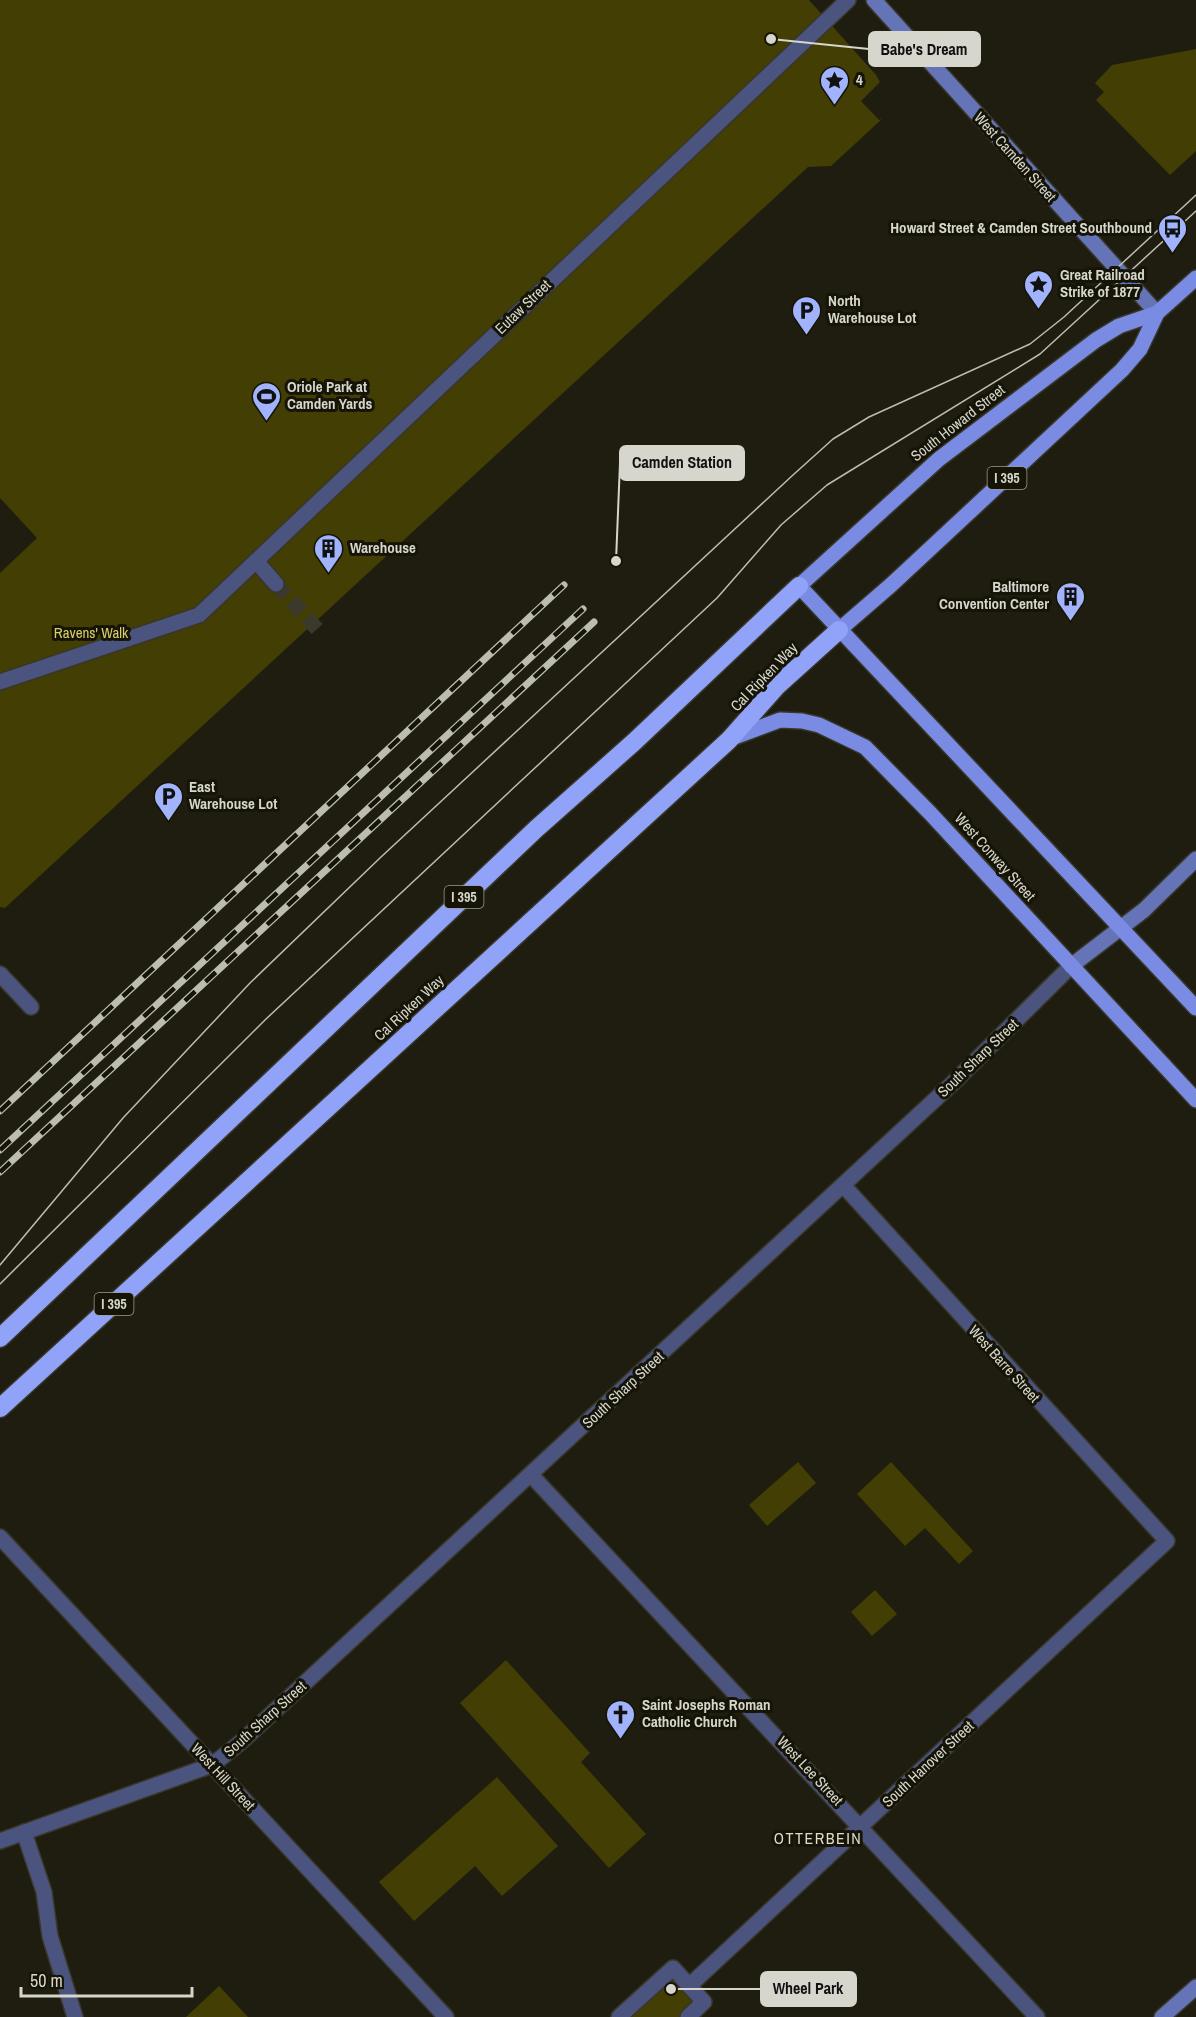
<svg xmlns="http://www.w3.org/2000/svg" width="1196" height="2017" viewBox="0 0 1196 2017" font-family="'Archivo Narrow',sans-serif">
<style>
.green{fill:#433e03}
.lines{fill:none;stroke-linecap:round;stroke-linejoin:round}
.street-tunnel{stroke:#3a392c;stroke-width:15;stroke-dasharray:15 8;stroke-linecap:butt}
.street-casing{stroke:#38372a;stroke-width:18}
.secondary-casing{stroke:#38372a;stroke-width:18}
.primary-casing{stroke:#38372a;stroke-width:18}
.highway-casing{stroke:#38372a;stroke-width:21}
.street{stroke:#4a547e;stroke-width:15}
.secondary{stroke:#6573b7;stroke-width:15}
.primary{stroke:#798be3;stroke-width:15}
.highway{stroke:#91a3f8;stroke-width:18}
.tram{stroke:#bcbcb2;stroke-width:1.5}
.rail-casing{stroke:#bcbcb2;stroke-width:7}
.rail{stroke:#151407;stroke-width:4.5;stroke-dasharray:14;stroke-linecap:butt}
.labels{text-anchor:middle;stroke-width:6;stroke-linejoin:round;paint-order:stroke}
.shield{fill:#151407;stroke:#9c9c92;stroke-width:1.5}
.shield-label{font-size:14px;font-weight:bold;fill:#d6d6cd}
.poi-label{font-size:15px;font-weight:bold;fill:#d6d6cd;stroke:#151407;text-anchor:start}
.street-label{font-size:15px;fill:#d6d6cd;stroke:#151407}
.park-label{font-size:15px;fill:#d8cf68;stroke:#151407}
.neighbourhood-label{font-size:16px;letter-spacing:1.5px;fill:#dddcc9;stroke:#151407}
.leader{fill:none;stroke:#d6d6cd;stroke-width:2}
.callout-dot{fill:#d6d6cd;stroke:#151407;stroke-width:2}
.callout{fill:#d6d6cd;stroke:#d6d6cd;stroke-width:2}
.callout-label{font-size:16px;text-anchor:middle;font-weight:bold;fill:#111}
</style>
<rect width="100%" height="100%" fill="#1e1d0f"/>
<g class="green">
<path d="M0,0H809L876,75L880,82L861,101L879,120L882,119L831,166L808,167L5,908L0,907V573L37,538L0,498Z"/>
<path d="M1196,49V151L1170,175L1096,100L1104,92L1095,83L1112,65Z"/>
<path d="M798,1462L816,1483L767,1526L749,1505Z"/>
<path d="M891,1462L973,1551L959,1564L925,1528L905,1546L857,1494Z"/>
<path d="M875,1590L897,1614L872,1636L851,1612Z"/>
<path d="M506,1660L590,1753L581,1762L646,1834L609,1868L460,1703Z"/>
<path d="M497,1777L558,1846L502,1896L475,1866L414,1921L379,1882Z"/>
<path d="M672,1975L697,2002L681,2017H627Z"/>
<path d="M219,1986L248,2017H186Z"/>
</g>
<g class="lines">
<path class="street-tunnel" d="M276,584L319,631"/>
<defs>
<g id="street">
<path d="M256,561L276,584"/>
<path d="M0,682L199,615L848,0"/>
<path d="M0,974L31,1007"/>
<path d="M532,1476L1037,2017"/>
<path d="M0,1537L446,2017"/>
<path d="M24,1832L44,1892L50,1936L75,2017"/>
<path d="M0,1841L212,1765L241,1742L954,1082L1071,966"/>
<path d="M689,1986L1167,1541L843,1185"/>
<path d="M619,2017L673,1968L704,2002L688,2017"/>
</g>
<g id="secondary">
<path d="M874,0L1157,313"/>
<path d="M1071,966L1144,910L1196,859"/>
<path d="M1162,2017L1196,1987"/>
</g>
<g id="primary">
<path d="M1157,313L1119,326L1096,340L939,459L799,586L1196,1008"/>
<path d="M839,630L891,585L1122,370L1140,349L1157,313L1196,278"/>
<path d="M732,738L780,720L802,721L819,725L865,747L930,813L1196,1100"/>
</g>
<g id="highway">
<path d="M0,1338L536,829L634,742L799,586"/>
<path d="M0,1408L729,740L777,686L839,630"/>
</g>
</defs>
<use href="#street" class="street-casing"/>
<use href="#secondary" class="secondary-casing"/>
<use href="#primary" class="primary-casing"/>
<use href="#highway" class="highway-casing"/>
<use href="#street" class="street"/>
<use href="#secondary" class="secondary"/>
<use href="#primary" class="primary"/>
<use href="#highway" class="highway"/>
<g class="tram">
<path d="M0,1265L123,1118L250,983L381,857L793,475L833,439L869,417L1030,344L1064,317L1196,195"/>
<path d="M0,1284L266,1019L717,598L781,525L827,485L1040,354L1196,211"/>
</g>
<defs>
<g id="rail">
<path d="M0,1111L564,585"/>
<path d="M0,1150L583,609"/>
<path d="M0,1172L594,622"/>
</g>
</defs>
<use href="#rail" class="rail-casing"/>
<use href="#rail" class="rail"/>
</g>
<defs>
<symbol id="sight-pin" viewBox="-11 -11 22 30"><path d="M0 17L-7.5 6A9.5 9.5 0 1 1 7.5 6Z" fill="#a1b3fd" stroke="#151407"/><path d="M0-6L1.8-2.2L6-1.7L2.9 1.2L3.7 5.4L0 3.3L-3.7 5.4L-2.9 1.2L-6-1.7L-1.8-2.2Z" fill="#111"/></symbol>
<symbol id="bus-pin" viewBox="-11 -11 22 30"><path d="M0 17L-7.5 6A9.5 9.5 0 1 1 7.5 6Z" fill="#a1b3fd" stroke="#151407"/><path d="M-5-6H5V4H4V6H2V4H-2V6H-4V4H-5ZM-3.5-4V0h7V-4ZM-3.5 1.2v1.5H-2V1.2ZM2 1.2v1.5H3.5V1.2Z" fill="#111"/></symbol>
<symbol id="parking-pin" viewBox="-11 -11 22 30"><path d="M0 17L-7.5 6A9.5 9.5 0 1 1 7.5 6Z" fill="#a1b3fd" stroke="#151407"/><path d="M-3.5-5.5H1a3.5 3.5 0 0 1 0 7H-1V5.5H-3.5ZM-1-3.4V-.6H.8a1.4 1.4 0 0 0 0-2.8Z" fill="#111"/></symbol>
<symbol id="stadium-pin" viewBox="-11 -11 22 30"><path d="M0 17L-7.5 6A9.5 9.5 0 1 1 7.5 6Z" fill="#a1b3fd" stroke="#151407"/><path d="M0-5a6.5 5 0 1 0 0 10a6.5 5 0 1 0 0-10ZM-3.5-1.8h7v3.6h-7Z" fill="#111"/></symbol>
<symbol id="building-pin" viewBox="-11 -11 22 30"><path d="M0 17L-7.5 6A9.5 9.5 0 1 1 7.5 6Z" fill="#a1b3fd" stroke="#151407"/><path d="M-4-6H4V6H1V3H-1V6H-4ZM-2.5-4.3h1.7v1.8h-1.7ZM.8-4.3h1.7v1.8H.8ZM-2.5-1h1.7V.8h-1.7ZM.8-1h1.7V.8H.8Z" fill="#111"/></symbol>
<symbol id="church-pin" viewBox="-11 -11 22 30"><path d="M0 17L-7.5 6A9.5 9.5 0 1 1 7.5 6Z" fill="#a1b3fd" stroke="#151407"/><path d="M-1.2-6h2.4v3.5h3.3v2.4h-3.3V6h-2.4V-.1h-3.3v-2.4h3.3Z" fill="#111"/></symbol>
</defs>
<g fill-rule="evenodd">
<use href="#sight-pin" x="818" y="64" width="33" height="45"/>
<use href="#bus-pin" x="1156" y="212" width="33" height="45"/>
<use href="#sight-pin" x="1022" y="268" width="33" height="45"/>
<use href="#parking-pin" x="790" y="294" width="33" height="45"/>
<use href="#stadium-pin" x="250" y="380" width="33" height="45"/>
<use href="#building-pin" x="312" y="532" width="33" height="45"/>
<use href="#building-pin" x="1054" y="580" width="33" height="45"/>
<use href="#parking-pin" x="152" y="780" width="33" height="45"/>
<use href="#church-pin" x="604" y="1698" width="33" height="45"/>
</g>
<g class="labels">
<g class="shield">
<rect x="987.5" y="467" width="39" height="22" rx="4.5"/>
<rect x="444.5" y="886" width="39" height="22" rx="4.5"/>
<rect x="94.5" y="1293" width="39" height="22" rx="4.5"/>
</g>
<g class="shield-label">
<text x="1007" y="483">I 395</text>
<text x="464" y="902">I 395</text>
<text x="114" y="1309">I 395</text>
</g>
<g class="poi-label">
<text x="856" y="85">4</text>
<text x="1152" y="233" text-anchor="end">Howard Street &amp; Camden Street Southbound</text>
<text x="1060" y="280">Great Railroad<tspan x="1060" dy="17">Strike of 1877</tspan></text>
<text x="828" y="306">North<tspan x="828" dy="17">Warehouse Lot</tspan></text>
<text x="287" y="392">Oriole Park at<tspan x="287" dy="17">Camden Yards</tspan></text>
<text x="350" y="553">Warehouse</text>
<text x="1049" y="592" text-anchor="end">Baltimore<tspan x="1049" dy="17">Convention Center</tspan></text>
<text x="189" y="792">East<tspan x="189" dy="17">Warehouse Lot</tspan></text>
<text x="642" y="1710">Saint Josephs Roman<tspan x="642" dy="17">Catholic Church</tspan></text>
</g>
<g class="street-label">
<text transform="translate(1015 157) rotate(48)" y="5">West Camden Street</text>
<text transform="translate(523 307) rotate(-44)" y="5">Eutaw Street</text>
<text transform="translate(958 423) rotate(-38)" y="5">South Howard Street</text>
<text transform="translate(764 677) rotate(-46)" y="5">Cal Ripken Way</text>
<text transform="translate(995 857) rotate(48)" y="5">West Conway Street</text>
<text transform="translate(409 1008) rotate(-43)" y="5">Cal Ripken Way</text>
<text transform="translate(978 1058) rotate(-44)" y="5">South Sharp Street</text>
<text transform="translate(1004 1364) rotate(48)" y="5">West Barre Street</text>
<text transform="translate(623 1390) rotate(-43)" y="5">South Sharp Street</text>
<text transform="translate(265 1719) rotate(-42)" y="5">South Sharp Street</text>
<text transform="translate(928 1764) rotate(-43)" y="5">South Hanover Street</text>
<text transform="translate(810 1771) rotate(47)" y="5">West Lee Street</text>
<text transform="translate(223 1777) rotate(47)" y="5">West Hill Street</text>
</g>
<g class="park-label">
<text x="91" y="638">Ravens' Walk</text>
</g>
<g class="neighbourhood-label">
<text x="818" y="1844">OTTERBEIN</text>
</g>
</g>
<path class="leader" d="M771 39L869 49M616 561L620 463M671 1989L761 1989"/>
<g class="callout-dot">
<circle cx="771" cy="39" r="6"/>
<circle cx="616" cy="561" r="6"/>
<circle cx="671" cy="1989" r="6"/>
</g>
<g class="callout">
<rect x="869" y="32" width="111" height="34" rx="6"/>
<rect x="620" y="446" width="124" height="34" rx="6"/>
<rect x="761" y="1972" width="95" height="34" rx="6"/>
</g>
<g class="callout-label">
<text x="924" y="55">Babe's Dream</text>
<text x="682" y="468">Camden Station</text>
<text x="808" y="1994">Wheel Park</text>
</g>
<path d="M21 1987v9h171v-9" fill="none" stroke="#d6d6cd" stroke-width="3"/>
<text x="30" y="1987" font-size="18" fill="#d6d6cd" stroke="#151407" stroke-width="4.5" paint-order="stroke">50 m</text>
</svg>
